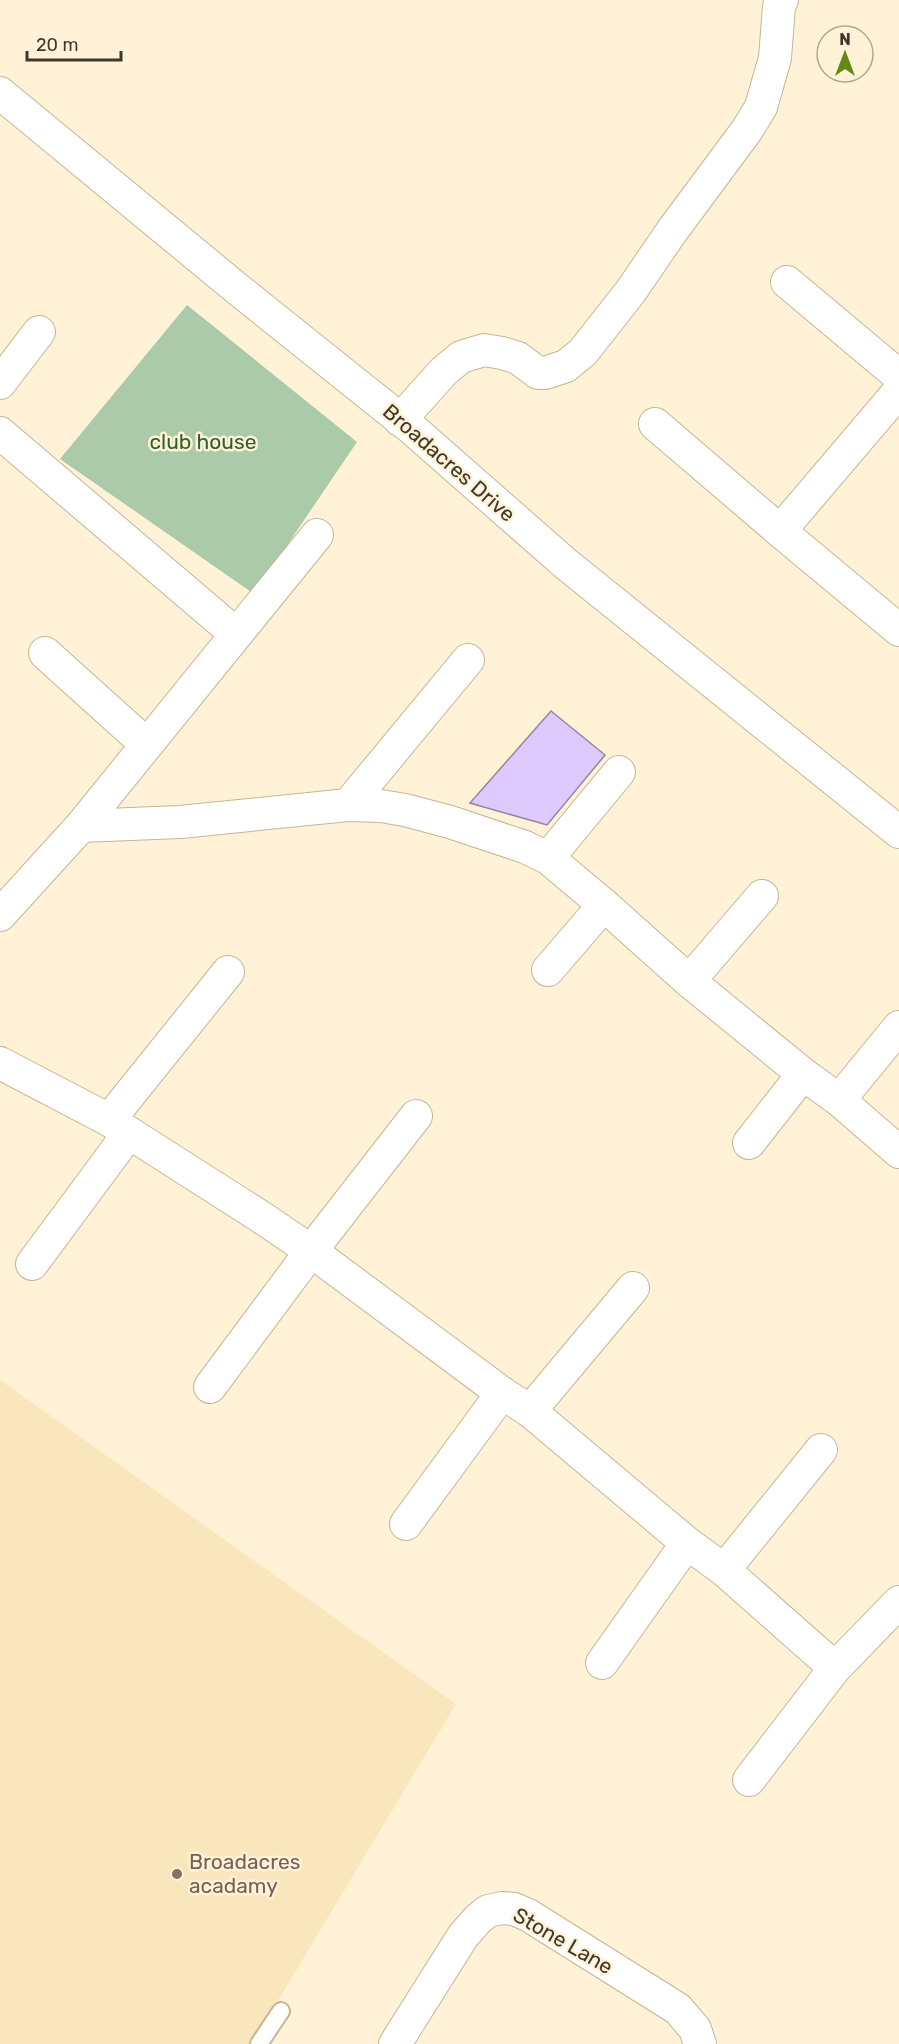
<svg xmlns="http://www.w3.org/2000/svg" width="899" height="2044" viewBox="0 0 899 2044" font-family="Rubik,sans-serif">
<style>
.built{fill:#fae6bc}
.green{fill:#aacaaa}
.building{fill:#decafc;stroke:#9285a5;stroke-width:1.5}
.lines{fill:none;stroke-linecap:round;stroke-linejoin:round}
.service-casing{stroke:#c5b594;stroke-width:20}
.minor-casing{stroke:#c5b594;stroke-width:34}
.service{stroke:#fff;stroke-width:16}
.minor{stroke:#fff;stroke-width:32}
.education-dot{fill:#8d6e63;stroke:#fff2d6;stroke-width:2}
.labels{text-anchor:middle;stroke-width:5;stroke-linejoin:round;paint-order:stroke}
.park-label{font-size:21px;fill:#29622f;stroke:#fff2d6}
.street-label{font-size:21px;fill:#3f382b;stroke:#fff2d6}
.education-label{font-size:21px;fill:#785e54;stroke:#fff2d6;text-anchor:start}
</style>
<rect width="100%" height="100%" fill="#fff2d6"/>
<path class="built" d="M0,1380L456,1704L252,2044H0Z"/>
<path class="green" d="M187,305L357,442L254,594L60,459Z"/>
<path class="building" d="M551,711L605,755L547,825L470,803Z"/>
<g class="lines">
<defs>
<path id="service" d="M259,2044L281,2011"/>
<g id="minor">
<path d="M0,93L235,287L410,427L566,564L899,832"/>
<path d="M787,282L899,376"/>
<path d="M0,383L39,332"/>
<path d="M400,420L444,371L461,357L484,350L502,353L518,358L538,373H545L566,366L583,352L631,291L672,231L747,130L761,107L775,58L779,6L782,0"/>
<path d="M655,424L780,531L899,630"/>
<path d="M0,433L236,634"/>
<path d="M780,531L899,391"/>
<path d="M45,653L146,744"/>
<path d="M348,805L468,660"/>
<path d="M81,826L180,822L348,805L381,806L405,810L450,822L525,847L548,858L604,905L689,981L803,1074L839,1100L899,1152"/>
<path d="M548,858L619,772"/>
<path d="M0,915L81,826L317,535"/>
<path d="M548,970L604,905"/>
<path d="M689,981L762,896"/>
<path d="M0,1063L109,1120L261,1217L311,1251L502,1393L530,1411L687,1543L724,1570L835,1668"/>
<path d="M839,1100L899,1027"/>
<path d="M109,1120L228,972"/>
<path d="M749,1143L803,1074"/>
<path d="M32,1264L129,1133"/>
<path d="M210,1387L311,1251L416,1116"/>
<path d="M530,1411L633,1288"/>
<path d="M406,1524L502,1393"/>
<path d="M724,1570L821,1450"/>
<path d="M602,1663L687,1543"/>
<path d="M749,1780L835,1668L899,1602"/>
<path d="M395,2044L463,1936L478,1919L488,1911L502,1908L514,1909L528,1915L678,2009L695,2029L700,2044"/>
</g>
</defs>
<use href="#service" class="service-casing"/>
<use href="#minor" class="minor-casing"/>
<use href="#service" class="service"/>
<use href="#minor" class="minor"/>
</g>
<circle class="education-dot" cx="177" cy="1874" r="6"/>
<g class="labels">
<g class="park-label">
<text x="203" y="449">club house</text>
</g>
<g class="street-label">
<text transform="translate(449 463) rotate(41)" y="7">Broadacres Drive</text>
<text transform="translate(563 1941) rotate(30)" y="7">Stone Lane</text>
</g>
<g class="education-label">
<text x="189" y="1869">Broadacres<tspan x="189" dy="24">acadamy</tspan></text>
</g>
</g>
<g transform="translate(845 54)"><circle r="28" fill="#fff2d6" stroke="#b2a892" stroke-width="1.5"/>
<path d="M0-4.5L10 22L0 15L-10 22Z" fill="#608915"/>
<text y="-9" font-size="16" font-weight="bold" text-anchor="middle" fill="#3f382b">N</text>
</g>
<path d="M27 51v9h94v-9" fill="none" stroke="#3f382b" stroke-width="3"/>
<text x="36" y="51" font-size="18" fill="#3f382b" stroke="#fff2d6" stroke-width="4.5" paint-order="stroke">20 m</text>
</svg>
